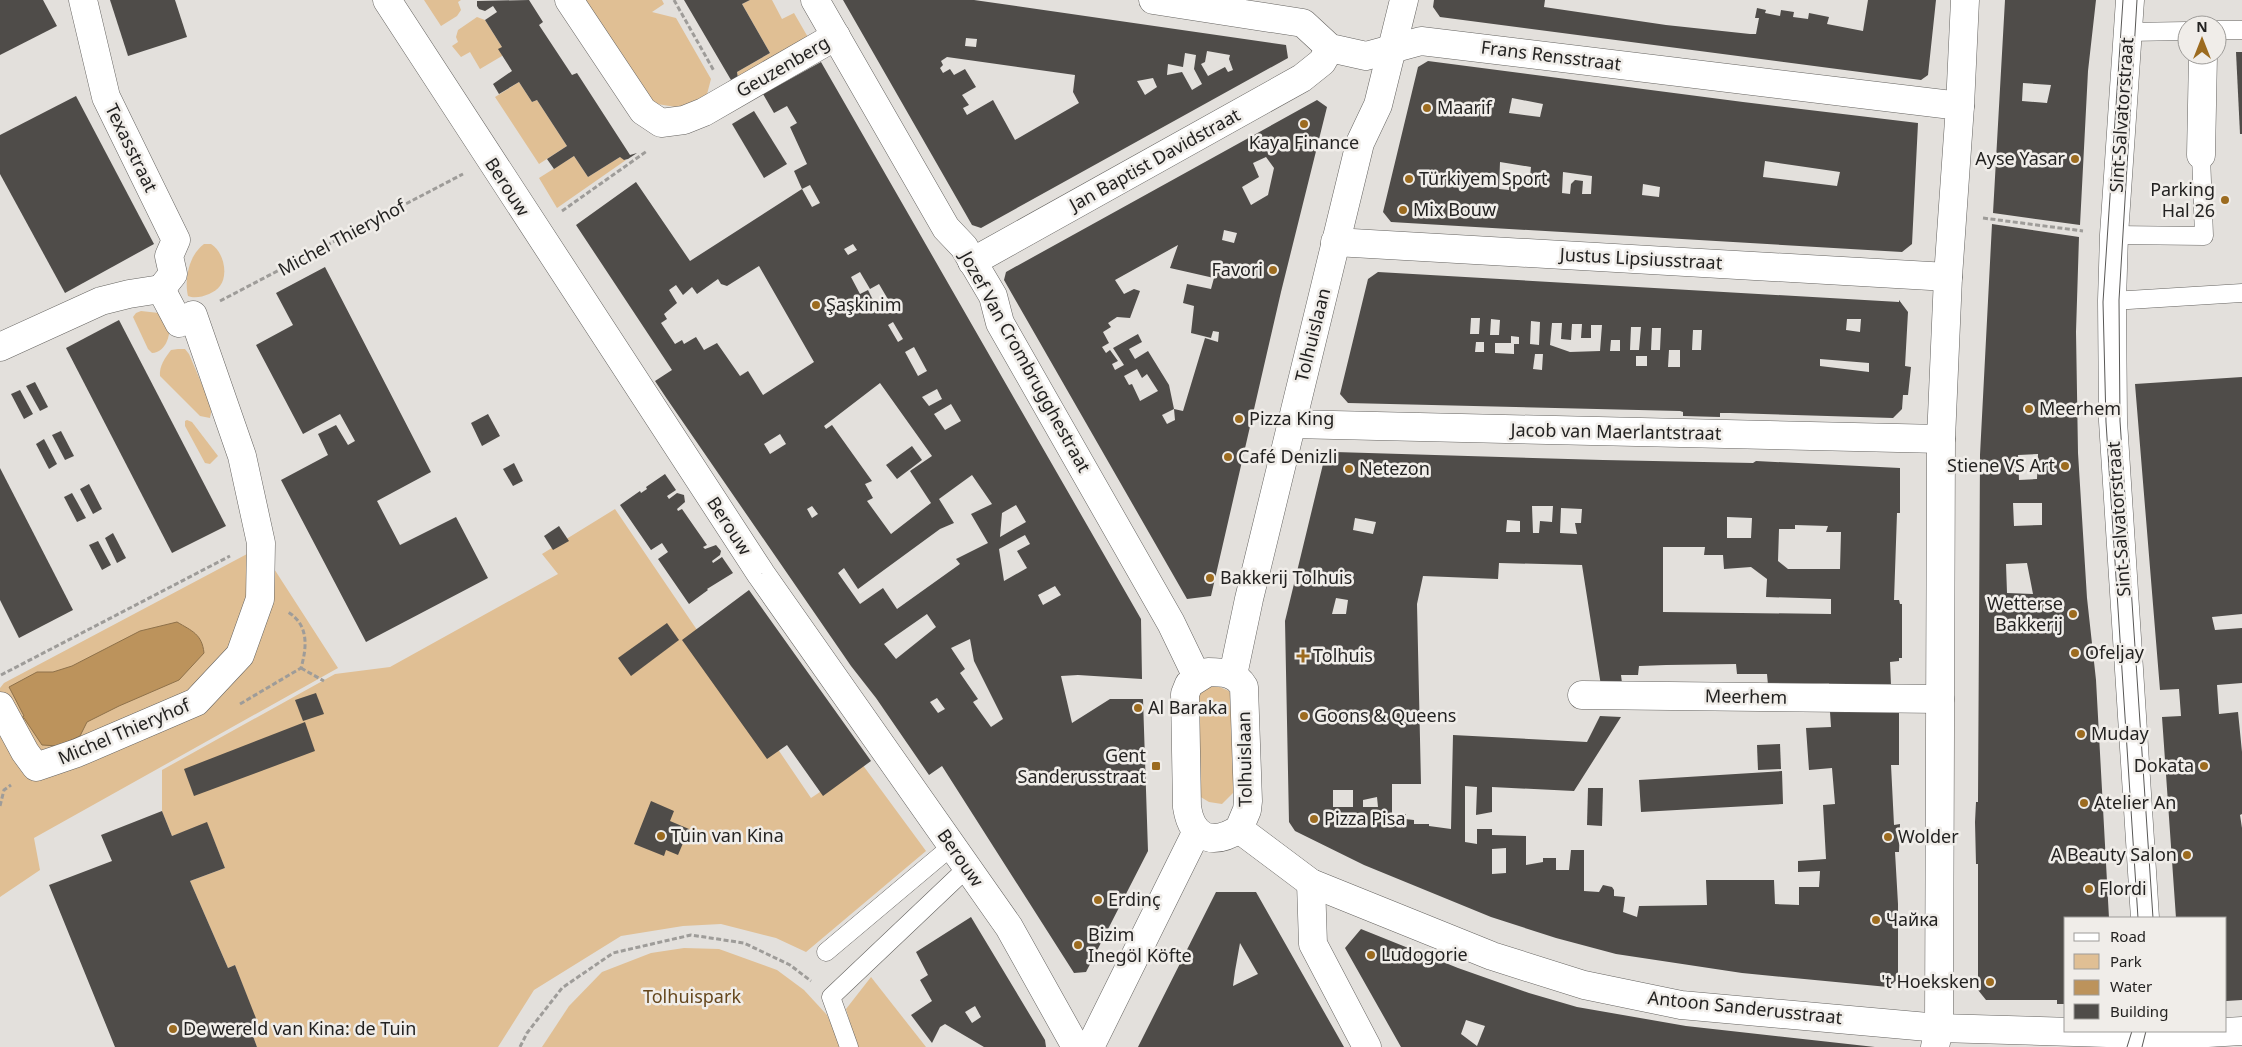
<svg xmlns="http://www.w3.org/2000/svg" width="2242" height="1047" viewBox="0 0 2242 1047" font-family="'Noto Sans',sans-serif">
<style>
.green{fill:#e0bf94}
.water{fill:#bc935c;stroke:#8e714a}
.building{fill:#4f4c49;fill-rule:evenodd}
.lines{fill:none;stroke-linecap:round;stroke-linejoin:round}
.lane-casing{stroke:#656360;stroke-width:19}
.street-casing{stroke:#656360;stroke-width:29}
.secondary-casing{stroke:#656360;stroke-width:29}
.path{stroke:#9e9c99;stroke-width:3;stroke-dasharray:5 2.5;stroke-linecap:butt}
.lane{stroke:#fff;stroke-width:18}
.street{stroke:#fff;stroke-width:28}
.secondary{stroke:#fff;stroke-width:28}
.tram{stroke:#595856;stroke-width:1}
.poi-dot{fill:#9c6b1f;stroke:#f0ede9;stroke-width:2}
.labels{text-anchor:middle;stroke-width:5;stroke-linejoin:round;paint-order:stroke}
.street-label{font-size:18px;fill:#232221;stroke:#f0ede9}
.poi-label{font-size:18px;fill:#232221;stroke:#f0ede9;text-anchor:start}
.park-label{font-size:18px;fill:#65471d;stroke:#f0ede9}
</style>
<rect width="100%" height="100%" fill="#e3e0dc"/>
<g class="green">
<path d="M424,0H461L458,2L461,10L457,16L441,26Z"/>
<path d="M581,0H662L664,4L652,12L676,18L711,79L706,98L688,109L651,103Z"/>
<path d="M750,0H772L782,19L794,13L809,39L738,78L737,72L770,53L742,4Z"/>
<path d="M477,17L485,20L502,47V56L480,69L470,52L461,57L452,46L458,42L456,37L458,30Z"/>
<path d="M519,82L532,102L537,100L567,146L539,164L495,97Z"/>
<path d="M574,156L588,177L620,157L626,160L557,208L539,178Z"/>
<path d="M204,244H211C223,251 229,274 220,286C214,294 197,300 188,296C184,279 189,255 204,244Z"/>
<path d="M141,311L159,313L170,324C170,336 166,352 152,353L148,349L133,317L136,313Z"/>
<path d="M178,349H185L189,354L212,408L210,418L200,416L160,376C159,366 165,358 171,350Z"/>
<path d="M187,420L192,422L218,456L210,464L205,463L185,426V421Z"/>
<path d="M615,509L811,798L862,764L926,851L806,952L776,938L721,924L683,926L621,936L534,990L498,1047H257L250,1028L258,1026L235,965L228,968L190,881L225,868L207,823L172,836L162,811V770L335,674L390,667L558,574L542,554Z"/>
<path d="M260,547L338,668L34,838L40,870L0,897V688L4,683Z"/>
<path d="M1217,686L1229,691L1233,699L1234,792L1222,804L1209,802L1199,796L1196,694L1207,687Z"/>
<path d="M684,948L719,949L777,970L804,990L827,1015L842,1047H542L569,1006L602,972L651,953Z"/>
<path d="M871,977L926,1047H857L846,1009Z"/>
</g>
<path class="water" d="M177,622C192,631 202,634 204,653L179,680L119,706L87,722L80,736L58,746L42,745L24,718L0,732L24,716L9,687L37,672H53L72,666L140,631Z"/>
<g class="building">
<path d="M0,0H43L57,26L0,55Z"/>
<path d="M110,0H175L187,37L128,56Z"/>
<path d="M529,0L543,22L539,25L572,75L577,73L630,155L637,153L628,159L624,160L620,157L588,177L574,156L554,169L547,159L567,146L537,100L532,102L519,82L499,94L493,84L512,71L498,49L502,47L485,20L497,12L493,6L485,11L479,9L477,6V1Z"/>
<path d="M684,0H750L742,4L770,53L737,72L738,78L725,84L731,80Z"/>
<path d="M843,0H974L1286,45L1288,58L981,228L972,225ZM966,38L977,39L976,47L965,46ZM1207,51L1230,55L1229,59L1233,70L1228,72L1225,67L1208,76L1201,64L1205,62ZM1185,53L1196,55L1194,69L1202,84L1192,90L1182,72L1167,75L1168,64L1183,67ZM947,57L1075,75L1073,92L1079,103L1015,140L993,100L967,115L963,108L969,105L962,95L976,87L965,69L954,75L950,69L943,73L940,68L943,65L941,61ZM1153,78L1157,87L1145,95L1137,81Z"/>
<path d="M1434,0H1545L1544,7L1666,25L1750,34H1756L1759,18H1755L1757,8L1766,10L1765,13L1780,16L1781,10L1794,12L1793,17L1808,19L1809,13L1829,17L1827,24L1863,31L1868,0H1936L1928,75L1921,80L1440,17L1433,7Z"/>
<path d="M2005,0H2096L2088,71L2080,225L1993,213ZM2023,83L2051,85L2047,103L2022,101Z"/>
<path d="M2236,52H2242V134H2240Z"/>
<path d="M1428,61L1743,102L1918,123L1912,244L1902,252L1391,222L1383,212L1418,67ZM1512,98L1543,104L1540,117L1509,113ZM1765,161L1840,172L1837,186L1763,177ZM1500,162L1531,167L1530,177L1509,178V190L1499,189ZM1563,172L1592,176L1591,194H1582L1583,181L1575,180L1571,184L1570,194L1562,193ZM1643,184L1660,187L1659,197L1642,195Z"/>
<path d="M821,62L1141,619L1142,679L1078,675L1061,676L1072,723L1110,699H1143L1148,851L1086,972L1074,973L942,766L929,775L876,698L851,666L667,399L655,381L672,370L576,225L636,182L690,261L802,189L794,171L807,164L790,127L797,123L787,106L774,113L763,94ZM810,185L820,203L812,207L802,189ZM853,244L857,250L848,255L844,249ZM759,266L814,362L763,395L748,371L740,376L717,343L704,350L696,337L684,344L682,340L675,344L661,323L667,319L664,314L677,303L669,290L676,285L683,295L692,287L697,294L718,279L721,284L727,286ZM860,272L870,289L879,284L889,301L877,308L868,290L860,294L851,277ZM893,322L903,339L898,342L888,325ZM914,347L927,371L918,376L905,352ZM880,383L932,456L910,471L931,503L891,534L867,501L873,498L865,484L872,481L832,425L826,429L824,426ZM937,389L942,399L929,406L922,397ZM951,404L961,421L945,430L934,414ZM780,434L786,444L770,454L764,444ZM972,475L992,504L971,514L988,543L956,559L960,564L897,609L883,588L860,604L838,573L844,568L858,589L940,529L954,523L939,499ZM1016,505L1026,522L1000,537L1002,513ZM812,506L818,514L812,518L807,509ZM1025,535L1030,544L1017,551L1027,568L1004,581L999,549ZM1055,586L1061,595L1043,605L1038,595ZM927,614L936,627L896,659L884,644ZM970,639L974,661L1003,719L991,727L973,702L978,699L960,673L965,669L951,648ZM937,698L945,709L938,713L930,702Z"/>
<path d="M76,96L154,244L65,293L0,174V135Z"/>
<path d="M1317,100L1327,107L1281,292L1211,596L1187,599L1004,280L1006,272ZM1266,157L1274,168L1268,195L1251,205L1242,187L1259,177L1253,163ZM1224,230L1237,233L1234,243L1222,240ZM1178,245L1170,268L1214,278L1211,289L1187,284L1183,303L1194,306L1191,333L1211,338L1213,331L1219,332L1218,342L1205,338L1183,411L1174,409L1169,385L1148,351L1135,359L1129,349L1142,342L1138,334L1113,348L1124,365L1115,370L1112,364L1118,361L1110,350L1106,353L1102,347L1109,343L1103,332L1111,327L1108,323L1117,317L1130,318L1140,291L1134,289L1124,294L1115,280ZM1137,369L1142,378L1147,374L1158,391L1140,401L1132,384L1129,385L1124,376ZM1174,409L1175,420L1167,424L1162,415Z"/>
<path d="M754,111L787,164L764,178L732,124Z"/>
<path d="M1992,224L2079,237L2076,332L2078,453L2087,598L2096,680L2109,918H2066V1004H2057V1000H1986L1978,990V864H1976L1975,822L1976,802H1978L1980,455ZM2038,454L2037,479L2019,480L2018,455ZM2013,503H2042V525L2014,526ZM2027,563L2033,594L2007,593L2006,564Z"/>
<path d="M325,267L431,472L377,501L400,545L456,517L488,578L366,642L281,480L328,455L318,434L336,425L348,445L355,441L340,414L303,434L256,345L293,325L276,293Z"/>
<path d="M1378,272L1899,302V300L1908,312L1905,366L1911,367L1908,395H1903L1902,409L1893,418L1730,413H1720V417L1683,416V412L1680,411L1348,403L1340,394L1368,279ZM1471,318H1480L1479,334H1470ZM1491,319L1500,320L1499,335H1490ZM1847,319H1861L1860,332L1846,330ZM1531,321L1540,322L1539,345L1530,344ZM1552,323H1562L1561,339L1571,340L1572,324H1582L1581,338H1591V325H1602L1600,351L1570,352L1550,345ZM1631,327H1641L1639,350H1630ZM1652,328H1661L1660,350H1651ZM1693,330H1702L1701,350H1692ZM1511,336L1519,337V344H1514V354L1495,353V343H1511ZM1611,340H1620V351H1610ZM1476,342H1484V352H1475ZM1669,350H1680V367H1668ZM1535,354H1543L1542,370L1533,369ZM1636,356H1647V366H1636ZM1820,359L1869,363V372L1820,366Z"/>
<path d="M119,320L226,526L172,553L66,348Z"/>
<path d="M2242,377V614L2212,617L2215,630L2242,628V683L2217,685L2219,714L2238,712L2242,752V814L2240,815L2242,828V1000L2226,1001V918H2176L2162,717L2181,716L2179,689L2160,690L2135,384Z"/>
<path d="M35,382L48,407L40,411L26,386Z"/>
<path d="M20,390L33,414L24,419L11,394Z"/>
<path d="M488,414L500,436L482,446L471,423Z"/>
<path d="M61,431L74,456L65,460L52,435Z"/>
<path d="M44,439L57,464L49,469L36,444Z"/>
<path d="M912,446L922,460L897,479L886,465Z"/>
<path d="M1335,452L1603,460L1753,463L1756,461L1900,468V513H1897L1894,600H1899L1900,604H1902V658H1899V661L1890,662L1891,685H1829V683L1768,685L1767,674H1737L1736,664L1666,665L1639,666L1638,675H1621L1623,691L1602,692L1582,565L1499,563L1498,579L1423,576L1417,604L1421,784H1392V814H1406L1405,819L1414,820V824H1429V826L1451,829L1453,735L1587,742L1600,716L1621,717L1574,791L1492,787V812L1476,815L1477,787L1465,786V842L1477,844V829H1492V835L1526,836V865L1543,862V858H1556V870H1569L1571,850H1584V891L1599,892L1603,885L1612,887L1614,890V896L1625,897L1623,912L1637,917L1639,906L1707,905L1706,880H1774L1775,904L1799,905V887H1819L1820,871L1798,872V861L1826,859L1823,805L1835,804L1832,768L1809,770L1806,728L1831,727L1830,712L1899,707V765H1891L1894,825L1900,824L1899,852H1895L1898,904V979L1888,987L1742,973L1616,954L1556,938L1491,917L1364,865L1295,831L1289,822L1285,621L1324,460ZM1532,506H1553L1552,522L1540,521L1539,533H1533ZM1561,508L1582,509L1581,523H1575L1577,534L1560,533ZM1727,517L1752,518L1751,538H1727ZM1355,518L1376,522L1373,534L1353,530ZM1507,520L1520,521V532H1506ZM1795,525L1828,526L1826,532H1841L1840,569H1788L1778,561L1779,529H1795ZM1663,547H1705L1704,555H1723L1724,569L1751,567L1767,579L1766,597L1831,599V614L1663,612ZM1336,598L1348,600L1346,614H1332ZM1333,790H1353V807H1333ZM1377,797L1378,807H1363V800ZM1506,848V873L1492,874V849Z"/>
<path d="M514,463L523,481L513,486L503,469Z"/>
<path d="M0,468L73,610L19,638L0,600Z"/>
<path d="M665,474L676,490L667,496L669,499L677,493L684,495L685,502L677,509L678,511L682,509L707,545L703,547L705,549L716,545L721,551L720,555L712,561L713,563L722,557L733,573L707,589L708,590L689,604L658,559L668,552L662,543L651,550L620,505L640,491L641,493L647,489L646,487Z"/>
<path d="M89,484L102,509L93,514L80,489Z"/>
<path d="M72,493L86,518L77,522L64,497Z"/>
<path d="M559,526L569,541L553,550L544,536Z"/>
<path d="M113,533L126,558L117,563L105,538Z"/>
<path d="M98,541L111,565L102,570L89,545Z"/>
<path d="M749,590L871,761L823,796L787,745L767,759L682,640Z"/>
<path d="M667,623L679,640L631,676L618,658Z"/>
<path d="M316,693L324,714L303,721L295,700Z"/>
<path d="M305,722L315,751L194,796L184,769Z"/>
<path d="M1780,744L1781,769L1758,770L1757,745Z"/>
<path d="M1782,771L1783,804L1641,812L1639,780Z"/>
<path d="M1588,788H1603L1602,826L1587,825Z"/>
<path d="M651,801L674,811L670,821L689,829L678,855L666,850L664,856L634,844Z"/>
<path d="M162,811L172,836L207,822L225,868L190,881L228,968L235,965L259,1026L250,1028L257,1047H115L49,885L112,861L101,835Z"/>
<path d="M1216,892H1256L1344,1047H1138ZM1240,943L1258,974L1233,986L1235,971Z"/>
<path d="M971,917L1045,1040L1046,1047H984L945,1024L940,1027L932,1043L911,1015L932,1001L920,980L928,975L916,952ZM975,1006L981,1017L972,1023L965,1012Z"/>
<path d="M1361,929L1458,968L1529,993L1577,1007L1686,1026L1875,1047H1401L1345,948ZM1466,1020L1485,1026L1477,1046L1461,1034Z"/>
</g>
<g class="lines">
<defs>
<g id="lane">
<path d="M2217,30H2242"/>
<path d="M2127,32L2187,31"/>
<path d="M2114,235L2204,236L2201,155"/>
<path d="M2112,301L2242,293"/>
<path d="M826,952L952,846"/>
<path d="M849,1047L831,997L967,868"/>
</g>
<g id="street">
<path d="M83,0L106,97L176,240L169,256L173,274L161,289"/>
<path d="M387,0L761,574L1009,927L1076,1047"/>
<path d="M569,0L643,111L661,123L684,120L704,112L836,36"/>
<path d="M815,0L946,228L964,247L993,296L1000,323L1171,623L1197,677"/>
<path d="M1153,0L1303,23L1330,48L1366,56L1421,41L1960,106"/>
<path d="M2201,155L2203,55"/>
<path d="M1335,242L1948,277"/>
<path d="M972,262L1302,78L1322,62L1330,48"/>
<path d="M0,347L101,301L129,294L161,289"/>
<path d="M1291,424L1941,439"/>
<path d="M1582,695L1940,699"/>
<path d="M0,706L25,752L36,767L77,753L196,702L240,655L260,599L261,543L242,456L193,315L179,323L161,289"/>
<path d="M1239,829L1311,883L1492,956L1584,985L1681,1005L1939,1028L2174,1035L2242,1031"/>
<path d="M1311,883L1313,944L1367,1047"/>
<path d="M1935,1047L1939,1028L1941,439L1948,277L1960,106L1965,0"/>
</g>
<g id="secondary">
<path d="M2130,0L2114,235L2112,301L2113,421L2145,918"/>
<path d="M1208,672C1224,672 1236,673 1244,687L1248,801L1247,810L1239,829C1213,846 1192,839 1187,807L1185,694L1189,684Z"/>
<path d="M1233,675L1249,599L1360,143L1378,105L1404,0"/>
<path d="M1090,1047L1197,831"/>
<path d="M2135,1047L2139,1031"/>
</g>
</defs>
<use href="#lane" class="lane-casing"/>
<use href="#street" class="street-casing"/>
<use href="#secondary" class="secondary-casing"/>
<g class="path">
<path d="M674,0L714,71"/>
<path d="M562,211L647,151"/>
<path d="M1983,218L2083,231"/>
<path d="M220,301L463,174"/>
<path d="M301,668L324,681"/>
<path d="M1,675L230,556"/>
<path d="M240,704L301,668C307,647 309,625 288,612"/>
<path d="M0,806L4,790L11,785"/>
<path d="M520,1047L527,1033L562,988L613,953L691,935L744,943L790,965L811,981"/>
</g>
<use href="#lane" class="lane"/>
<use href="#street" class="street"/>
<use href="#secondary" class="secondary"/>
<g class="tram">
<path d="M2123,0L2103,302L2106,422L2138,918"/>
<path d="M2137,0L2119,300L2120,421L2153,918"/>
<path d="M2127,1047L2132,1031"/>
<path d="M2142,1047L2146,1031"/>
</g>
</g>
<g class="poi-dot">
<circle cx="1427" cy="108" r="5"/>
<circle cx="1304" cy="124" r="5"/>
<circle cx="2075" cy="159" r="5"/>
<circle cx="1409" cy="179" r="5"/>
<circle cx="2225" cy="200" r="5"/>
<circle cx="1403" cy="210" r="5"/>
<circle cx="1273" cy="270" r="5"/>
<circle cx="816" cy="305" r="5"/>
<circle cx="2029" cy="409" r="5"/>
<circle cx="1239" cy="419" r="5"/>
<circle cx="1228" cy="457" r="5"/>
<circle cx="2065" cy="466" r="5"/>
<circle cx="1349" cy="469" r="5"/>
<circle cx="1210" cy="578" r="5"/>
<circle cx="2073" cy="614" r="5"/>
<circle cx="2075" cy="653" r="5"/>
<path d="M1300.5 648.5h5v5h5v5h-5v5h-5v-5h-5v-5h5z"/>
<circle cx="1138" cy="708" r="5"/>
<circle cx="1304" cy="716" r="5"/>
<circle cx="2081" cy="734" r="5"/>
<rect x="1151" y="761" width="10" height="10" rx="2.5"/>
<circle cx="2204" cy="766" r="5"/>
<circle cx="2084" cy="803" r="5"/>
<circle cx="1314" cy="819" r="5"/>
<circle cx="661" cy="836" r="5"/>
<circle cx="1888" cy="837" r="5"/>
<circle cx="2187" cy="855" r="5"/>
<circle cx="2089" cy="889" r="5"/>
<circle cx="1098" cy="900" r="5"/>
<circle cx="1876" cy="920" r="5"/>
<circle cx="1078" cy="945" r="5"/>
<circle cx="1371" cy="955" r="5"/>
<circle cx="1990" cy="982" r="5"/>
<circle cx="173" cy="1029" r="5"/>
</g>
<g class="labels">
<g class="street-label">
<text transform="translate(1551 56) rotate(7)" y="6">Frans Rensstraat</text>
<text transform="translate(783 67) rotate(-30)" y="6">Geuzenberg</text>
<text transform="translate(2122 115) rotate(-86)" y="6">Sint-Salvatorstraat</text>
<text transform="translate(131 148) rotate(64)" y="6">Texasstraat</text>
<text transform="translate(1155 160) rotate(-29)" y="6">Jan Baptist Davidstraat</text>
<text transform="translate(507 187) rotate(57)" y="6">Berouw</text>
<text transform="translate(342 238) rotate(-28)" y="6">Michel Thieryhof</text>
<text transform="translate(1641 259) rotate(3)" y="6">Justus Lipsiusstraat</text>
<text transform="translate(1313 335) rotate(-76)" y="6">Tolhuislaan</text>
<text transform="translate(1025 362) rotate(61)" y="6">Jozef Van Crombrugghestraat</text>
<text transform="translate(1616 432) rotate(1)" y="6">Jacob van Maerlantstraat</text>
<text transform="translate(2119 519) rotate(-94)" y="6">Sint-Salvatorstraat</text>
<text transform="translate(729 526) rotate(57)" y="6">Berouw</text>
<text transform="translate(1746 697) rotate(1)" y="6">Meerhem</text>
<text transform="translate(124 732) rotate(-23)" y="6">Michel Thieryhof</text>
<text transform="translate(1245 759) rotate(-91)" y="6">Tolhuislaan</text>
<text transform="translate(960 858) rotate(55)" y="6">Berouw</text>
<text transform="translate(1745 1008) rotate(6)" y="6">Antoon Sanderusstraat</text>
</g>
<g class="poi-label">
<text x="1437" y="114">Maarif</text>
<text x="1304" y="149" text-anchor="middle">Kaya Finance</text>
<text x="2065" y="165" text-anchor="end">Ayse Yasar</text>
<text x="1419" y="185">Türkiyem Sport</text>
<text x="2215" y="196" text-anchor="end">Parking<tspan x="2215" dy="21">Hal 26</tspan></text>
<text x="1413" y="216">Mix Bouw</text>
<text x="1263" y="276" text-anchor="end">Favori</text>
<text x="826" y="311">Şaşkinim</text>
<text x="2039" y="415">Meerhem</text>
<text x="1249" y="425">Pizza King</text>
<text x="1238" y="463">Café Denizli</text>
<text x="2055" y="472" text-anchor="end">Stiene VS Art</text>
<text x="1359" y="475">Netezon</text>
<text x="1220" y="584">Bakkerij Tolhuis</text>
<text x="2063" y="610" text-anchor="end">Wetterse<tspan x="2063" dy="21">Bakkerij</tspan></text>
<text x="2085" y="659">Ofeljay</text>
<text x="1313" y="662">Tolhuis</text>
<text x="1148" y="714">Al Baraka</text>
<text x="1314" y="722">Goons &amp; Queens</text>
<text x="2091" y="740">Muday</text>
<text x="1146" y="762" text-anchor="end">Gent<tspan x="1146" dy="21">Sanderusstraat</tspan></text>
<text x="2194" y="772" text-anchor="end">Dokata</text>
<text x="2094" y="809">Atelier An</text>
<text x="1324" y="825">Pizza Pisa</text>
<text x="671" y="842">Tuin van Kina</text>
<text x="1898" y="843">Wolder</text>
<text x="2177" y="861" text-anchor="end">A Beauty Salon</text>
<text x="2099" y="895">Flordi</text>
<text x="1108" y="906">Erdinç</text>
<text x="1886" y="926">Чайка</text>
<text x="1088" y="941">Bizim<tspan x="1088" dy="21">Inegöl Köfte</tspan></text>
<text x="1381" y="961">Ludogorie</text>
<text x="1980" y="988" text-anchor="end">'t Hoeksken</text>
<text x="183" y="1035">De wereld van Kina: de Tuin</text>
</g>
<g class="park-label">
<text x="692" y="1003">Tolhuispark</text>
</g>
</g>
<rect x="2064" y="917" width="162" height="115" fill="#f0ede9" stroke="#9e9c99"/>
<rect x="2074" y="933" width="25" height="8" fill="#ffffff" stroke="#9e9c99"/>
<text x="2110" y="942" font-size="15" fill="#232221">Road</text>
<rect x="2074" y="954" width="25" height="15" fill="#e0bf94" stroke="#9e9c99"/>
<text x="2110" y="967" font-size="15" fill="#232221">Park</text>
<rect x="2074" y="980" width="25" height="15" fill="#bc935c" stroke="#9e9c99"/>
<text x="2110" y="992" font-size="15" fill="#232221">Water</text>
<rect x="2074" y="1004" width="25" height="15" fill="#4f4c49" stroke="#9e9c99"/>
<text x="2110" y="1017" font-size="15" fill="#232221">Building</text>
<g transform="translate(2202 40)"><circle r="24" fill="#f0ede9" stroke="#9e9c99"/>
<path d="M0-4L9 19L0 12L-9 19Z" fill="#9c6b1f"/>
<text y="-8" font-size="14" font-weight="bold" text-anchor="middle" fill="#232221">N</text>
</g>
</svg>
